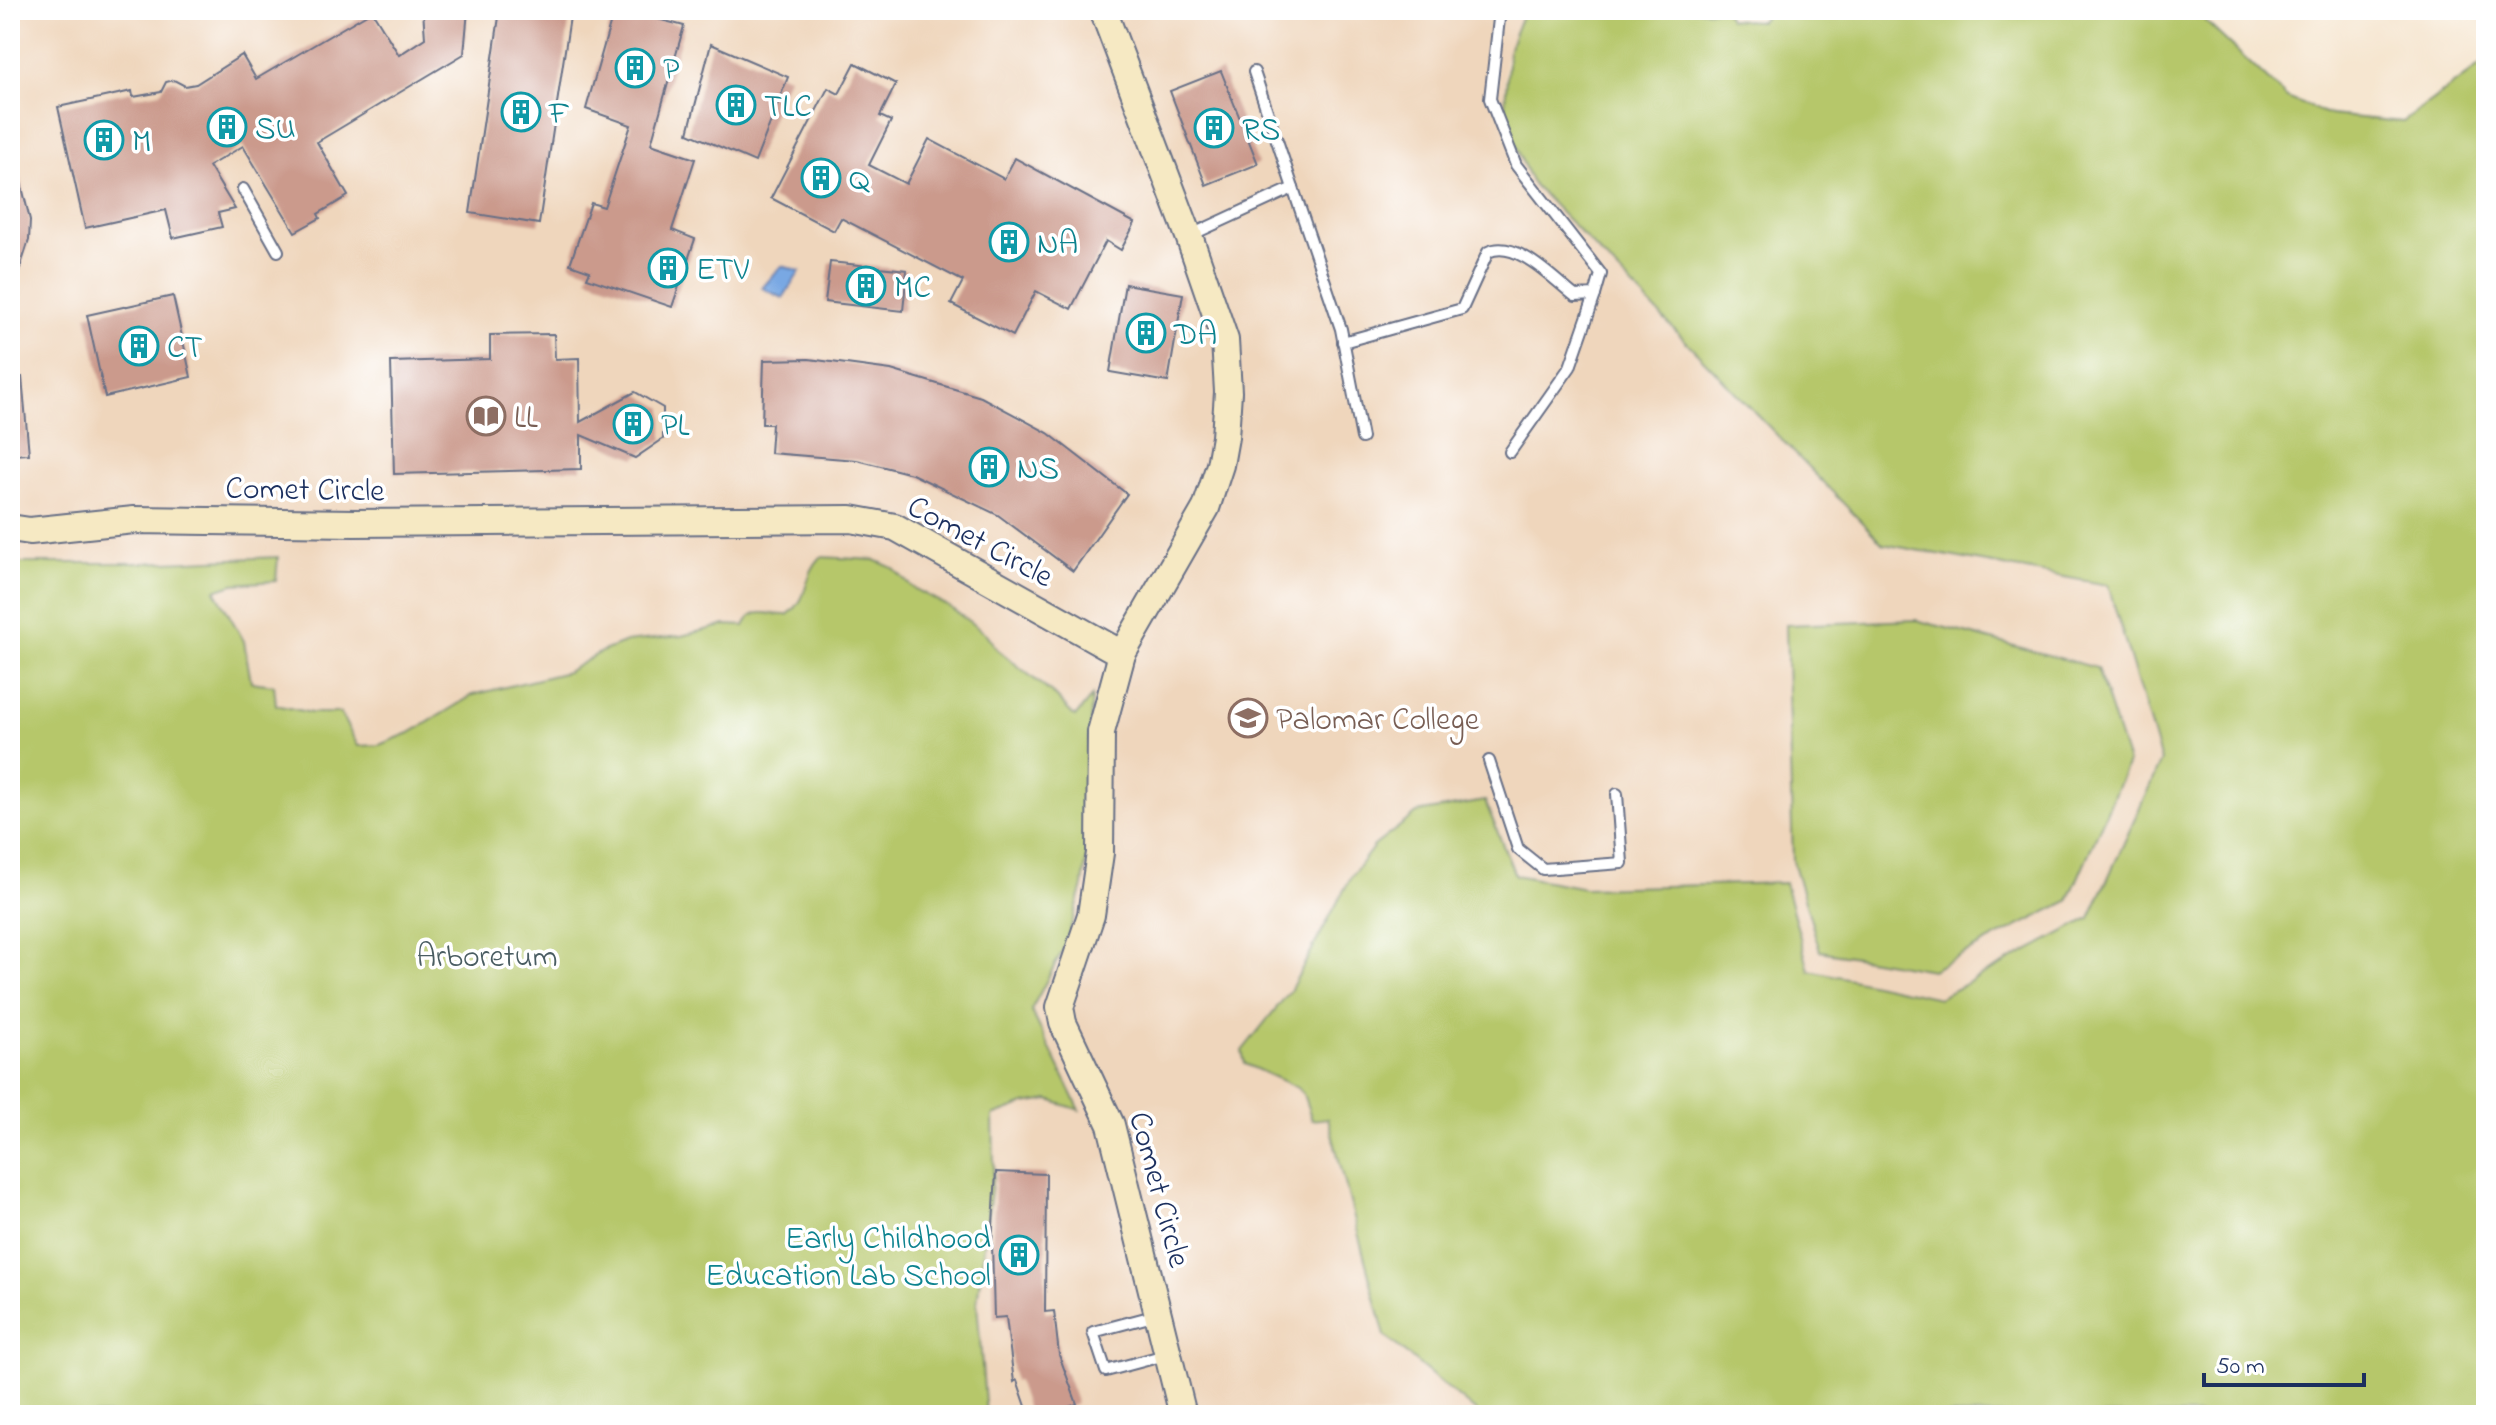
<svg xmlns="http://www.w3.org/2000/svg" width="2496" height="1425" viewBox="0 0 2496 1425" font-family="'Indie Flower',sans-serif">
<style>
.built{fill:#efd6bc}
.green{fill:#b6c76a;stroke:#687b64;stroke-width:2}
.water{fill:#79a8e3;stroke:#4a6ca0;stroke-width:2}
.building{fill:#cb9a8c}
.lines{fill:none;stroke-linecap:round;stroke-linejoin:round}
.lane-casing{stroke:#686f86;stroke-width:14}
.secondary-casing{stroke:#686f86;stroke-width:30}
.lane{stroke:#fff;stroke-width:10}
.secondary{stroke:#f6e9c3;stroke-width:26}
.labels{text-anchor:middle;stroke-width:7;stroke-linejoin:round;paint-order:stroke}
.culture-label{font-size:32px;fill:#0d838f;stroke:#fff;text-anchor:start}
.education-label{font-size:32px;fill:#785e54;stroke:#fff;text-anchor:start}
.street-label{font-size:32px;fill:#1b2f5e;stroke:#fff}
.park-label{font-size:32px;fill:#4a5d62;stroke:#fff}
</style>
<rect width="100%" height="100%" fill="#fff"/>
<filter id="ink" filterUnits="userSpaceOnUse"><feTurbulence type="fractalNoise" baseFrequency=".0125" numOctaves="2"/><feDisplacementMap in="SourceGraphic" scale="16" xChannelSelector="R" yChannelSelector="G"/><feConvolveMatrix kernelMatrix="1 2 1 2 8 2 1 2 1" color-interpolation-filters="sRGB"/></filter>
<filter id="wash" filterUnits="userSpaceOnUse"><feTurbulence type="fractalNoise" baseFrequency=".006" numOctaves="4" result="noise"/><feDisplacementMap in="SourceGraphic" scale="32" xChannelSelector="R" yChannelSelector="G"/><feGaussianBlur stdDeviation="1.8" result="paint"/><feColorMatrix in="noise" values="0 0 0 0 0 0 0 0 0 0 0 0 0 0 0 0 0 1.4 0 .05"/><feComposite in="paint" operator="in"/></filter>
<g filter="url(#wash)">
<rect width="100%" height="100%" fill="#f6e6d0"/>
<path class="built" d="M10,10H1524L1505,61L1504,119L2486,201V1216L1710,1415H10Z"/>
<g class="green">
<path d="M1524,10H1725L1729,19L1760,21L1770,10H2201L2206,22L2287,98L2330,115L2403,122L2486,61V1415H1480L1385,1336L1328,1118L1312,1120L1303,1094L1298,1088L1245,1064L1242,1051L1290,991L1351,877L1374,846L1417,813L1485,801L1515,875L1585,888L1785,883L1809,970L1939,998L2090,918L2161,761L2108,585L1883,544L1531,182L1504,119L1509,48Z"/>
<path d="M278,557L276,581L233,584L215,590L244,641L251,682L274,685L276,705L311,713H340L358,746L379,745L412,732L473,695L567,672L601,652L626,642L681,636L726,625L744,626C753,605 770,616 787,615C811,599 802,576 821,557L875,560L893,568L913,588L948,606L986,634L997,649L1054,695L1075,717L1092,696L1087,771L1088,842L1083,886L1065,946L1031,1010L1080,1110L1049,1100L1025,1104L993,1116L994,1166L977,1303L986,1415H10V563H143Z"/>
<path d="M1916,620L2097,668L2128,763L2068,901L1932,970L1820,951L1793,861L1786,625Z"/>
</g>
<path class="water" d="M782,266L800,271L783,298L762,288Z"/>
<g id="blocks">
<g class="building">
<path d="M423,10H468L464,54L317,142L348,196L318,214L320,218L295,232L243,146L209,166L235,209L218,213L222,227L173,238L166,210L85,228L58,107L132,91L133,97L161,92L166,82L174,80L185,86L196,84L242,55L256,79L372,11L399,55L425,38Z"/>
<path d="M500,10H571L539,224L470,213Z"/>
<path d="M614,10H624L684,26L651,144L695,159L672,230L695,239L672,307L587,278L590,271L570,264L591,203L604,207L631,125L586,109Z"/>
<path d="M711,44L788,77L755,162L688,133Z"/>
<path d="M855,63L896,84L880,116L891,121L869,165L906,184L929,139L1004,179L1015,158L1135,223L1121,250L1106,241L1071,309L1036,291L1013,336L951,304L963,281L841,218L834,231L771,198L828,88L839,94Z"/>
<path d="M1221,71L1258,164L1206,185L1170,91Z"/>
<path d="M17,166L30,220L29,240L14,287H10V167Z"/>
<path d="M830,262L907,270L903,311L825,302Z"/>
<path d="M1125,284L1183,294L1168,382L1110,372Z"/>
<path d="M173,296L191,377L105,397L87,315Z"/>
<path d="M554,334L555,359L579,358L580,422L635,392L663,408V439L635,458L581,435V469L394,474L391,362L490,359V335Z"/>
<path d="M809,359L891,370L981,397L1048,433L1127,494L1073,571L998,515L912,474L857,460L770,453L772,424H762L764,360Z"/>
<path d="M10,377H22L29,454L10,455Z"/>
<path d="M996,1172L1046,1174L1045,1312L1054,1311L1059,1355L1077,1404L1047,1415H1029L1017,1380L1014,1382L1006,1317L994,1318L992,1243Z"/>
</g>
</g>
</g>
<g filter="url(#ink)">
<use href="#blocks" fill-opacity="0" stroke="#686f86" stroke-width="2"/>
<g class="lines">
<defs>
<g id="lane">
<path d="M1293,188L1341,329L1362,438"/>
<path d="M243,189L278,251"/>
<path d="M1191,235L1293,188L1254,72"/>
<path d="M1343,342L1462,309L1488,252C1516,238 1554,280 1575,296L1595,295L1601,274L1516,165L1490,99L1500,10"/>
<path d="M1510,452L1570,367L1595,295"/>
<path d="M1489,761L1518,849L1543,869L1622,863L1617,794"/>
<path d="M1157,1315L1093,1332L1106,1371L1169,1354"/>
</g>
<g id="secondary">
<path d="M1103,10L1190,239L1225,340L1228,392L1225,437L1220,465L1206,508L1122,654L1101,732L1100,853L1091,915L1060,1007L1063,1023L1111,1125L1183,1415"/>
<path d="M10,528L30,531L134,520L354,523L851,519L895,527L1122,654"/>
</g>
</defs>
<use href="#lane" class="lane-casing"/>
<use href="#secondary" class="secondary-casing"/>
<use href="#lane" class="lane"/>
<use href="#secondary" class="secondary"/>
</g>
</g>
<defs>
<symbol id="building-ring" viewBox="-11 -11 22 22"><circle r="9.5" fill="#fff" stroke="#0f9aa8" stroke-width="1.5"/><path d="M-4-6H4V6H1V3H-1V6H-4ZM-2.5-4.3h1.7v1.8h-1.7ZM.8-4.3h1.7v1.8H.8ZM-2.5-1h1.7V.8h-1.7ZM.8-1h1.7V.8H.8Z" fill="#0f9aa8"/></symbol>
<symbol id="library-ring" viewBox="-11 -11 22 22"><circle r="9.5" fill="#fff" stroke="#8d6e63" stroke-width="1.5"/><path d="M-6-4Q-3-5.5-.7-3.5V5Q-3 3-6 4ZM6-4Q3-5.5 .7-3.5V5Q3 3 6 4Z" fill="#8d6e63"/></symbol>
<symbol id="university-ring" viewBox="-11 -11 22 22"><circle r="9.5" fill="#fff" stroke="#8d6e63" stroke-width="1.5"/><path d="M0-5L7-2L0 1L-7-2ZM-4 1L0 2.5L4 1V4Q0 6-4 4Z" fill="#8d6e63"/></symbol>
</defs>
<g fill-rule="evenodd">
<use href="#building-ring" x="613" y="46" width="44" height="44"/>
<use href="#building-ring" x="714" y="83" width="44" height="44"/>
<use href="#building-ring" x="499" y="90" width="44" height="44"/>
<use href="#building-ring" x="205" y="105" width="44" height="44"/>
<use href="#building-ring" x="1192" y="106" width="44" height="44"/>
<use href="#building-ring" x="82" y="118" width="44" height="44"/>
<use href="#building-ring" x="799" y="156" width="44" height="44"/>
<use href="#building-ring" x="987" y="220" width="44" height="44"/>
<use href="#building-ring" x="646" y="246" width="44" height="44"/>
<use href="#building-ring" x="844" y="264" width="44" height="44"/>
<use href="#building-ring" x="1124" y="311" width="44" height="44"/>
<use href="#building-ring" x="117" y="324" width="44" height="44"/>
<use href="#library-ring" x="464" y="394" width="44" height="44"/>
<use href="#building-ring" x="611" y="402" width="44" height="44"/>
<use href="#building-ring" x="967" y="445" width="44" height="44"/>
<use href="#university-ring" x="1226" y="696" width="44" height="44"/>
<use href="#building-ring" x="997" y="1233" width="44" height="44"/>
</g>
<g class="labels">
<g class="culture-label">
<text x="663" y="79">P</text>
<text x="764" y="116">TLC</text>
<text x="549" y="123">F</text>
<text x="255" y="138">SU</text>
<text x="1242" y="139">RS</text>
<text x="132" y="151">M</text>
<text x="849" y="189">Q</text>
<text x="1037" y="253">NA</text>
<text x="696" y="279">ETV</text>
<text x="894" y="297">MC</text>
<text x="1174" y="344">DA</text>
<text x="167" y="357">CT</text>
<text x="661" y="435">PL</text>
<text x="1017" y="478">NS</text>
<text x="991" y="1248" text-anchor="end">Early Childhood<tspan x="991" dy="37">Education Lab School</tspan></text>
</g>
<g class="education-label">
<text x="514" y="427">LL</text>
<text x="1276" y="729">Palomar College</text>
</g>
<g class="street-label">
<text transform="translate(305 488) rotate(1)" y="11">Comet Circle</text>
<text transform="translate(981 540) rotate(28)" y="11">Comet Circle</text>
<text transform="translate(1161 1189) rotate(75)" y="11">Comet Circle</text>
</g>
<g class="park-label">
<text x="487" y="966">Arboretum</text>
</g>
</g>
<rect width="2496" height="1425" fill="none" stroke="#fff" stroke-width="40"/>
<path d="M2204 1373v12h160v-12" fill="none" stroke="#1b2f5e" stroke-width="4"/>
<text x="2216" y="1373" font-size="24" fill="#1b2f5e" stroke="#ffffff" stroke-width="6" paint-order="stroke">50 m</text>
</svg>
